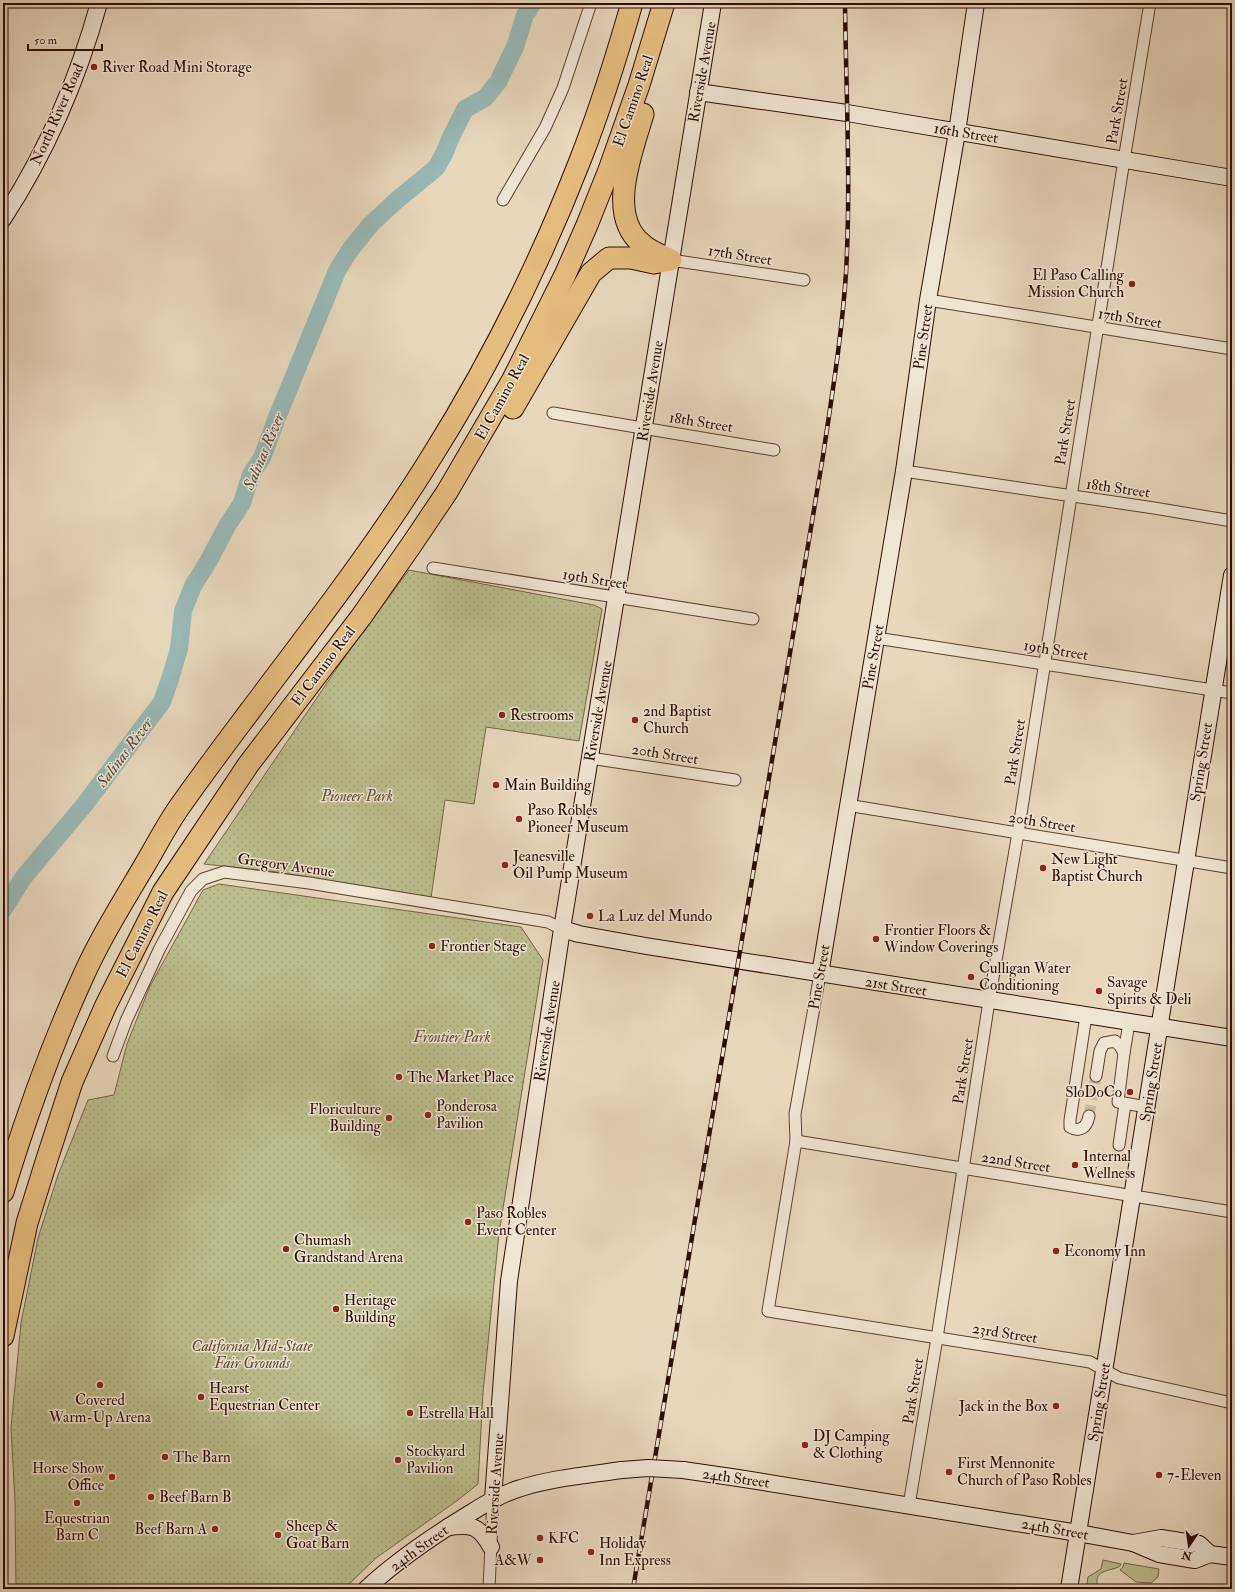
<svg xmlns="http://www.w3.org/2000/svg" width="1235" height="1592" viewBox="0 0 1235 1592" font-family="'IM FELL Double Pica',serif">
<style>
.green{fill:#bbbd8c;stroke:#746547}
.park{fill:url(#park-dots);stroke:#746547}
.water{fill:url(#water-rules);stroke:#6d746e}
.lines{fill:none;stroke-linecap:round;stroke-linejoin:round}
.shore{stroke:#62625c;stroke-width:1}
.river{stroke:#98b8b6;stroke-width:18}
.street-tunnel{stroke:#cbb99f;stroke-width:11;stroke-dasharray:11 5.5;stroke-linecap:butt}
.street-casing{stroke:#5b4030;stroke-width:13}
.secondary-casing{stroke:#2c0d02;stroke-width:18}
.highway-casing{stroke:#2c0d02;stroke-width:23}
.street{stroke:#efe5d3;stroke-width:11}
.secondary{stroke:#efe5d3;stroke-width:16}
.highway{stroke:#e4bc7e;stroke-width:21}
.rail-casing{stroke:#2c0d02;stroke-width:4.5}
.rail{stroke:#efe5d3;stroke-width:3;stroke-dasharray:9;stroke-linecap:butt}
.secondary-bridge-casing{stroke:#2c0d02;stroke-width:18;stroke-linecap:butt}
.secondary-bridge{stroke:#efe5d3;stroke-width:16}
.poi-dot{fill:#8f2418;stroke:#efe5d3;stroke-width:1.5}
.labels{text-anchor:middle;stroke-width:3;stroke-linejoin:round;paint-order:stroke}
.poi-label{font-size:15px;fill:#2c0d02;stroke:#efe5d3;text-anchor:start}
.street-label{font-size:15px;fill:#2c0d02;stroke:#efe5d3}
.park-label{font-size:15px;font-style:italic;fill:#5e4b32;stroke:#efe5d3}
.water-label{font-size:16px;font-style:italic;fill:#524941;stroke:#efe5d3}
</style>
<defs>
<pattern id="park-dots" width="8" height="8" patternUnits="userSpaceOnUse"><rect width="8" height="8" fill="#bbbd8c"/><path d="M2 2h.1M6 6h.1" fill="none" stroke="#a1a177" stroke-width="1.8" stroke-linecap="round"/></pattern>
<pattern id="water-rules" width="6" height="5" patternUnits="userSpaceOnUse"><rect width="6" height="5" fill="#98b8b6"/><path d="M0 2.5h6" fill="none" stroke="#839d9b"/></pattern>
</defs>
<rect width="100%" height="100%" fill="#e7d7bb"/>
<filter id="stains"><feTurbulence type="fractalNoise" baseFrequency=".005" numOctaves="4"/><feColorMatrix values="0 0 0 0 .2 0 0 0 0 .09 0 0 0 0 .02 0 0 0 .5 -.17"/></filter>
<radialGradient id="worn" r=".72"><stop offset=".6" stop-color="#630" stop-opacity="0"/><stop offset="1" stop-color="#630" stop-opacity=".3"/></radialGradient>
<g class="green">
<path d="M1103,1560L1121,1564L1120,1566C1111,1572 1092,1568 1098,1589H1086L1088,1577L1101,1569Z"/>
<path d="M1124,1563L1159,1569L1158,1577L1151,1583L1136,1582L1120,1570L1123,1567Z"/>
</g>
<g class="park">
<path d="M409,570L594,605L602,609L579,741L486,727L474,804L445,800L431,898L277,872L204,864L348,652Z"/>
<path d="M219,884L521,927L543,960L499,1233L483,1393L478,1484L458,1500L376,1558L344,1589H16L15,1501L11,1428L21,1323L38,1238L58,1175L88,1100L114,1095L127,1044L150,986L203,890Z"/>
</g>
<path class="water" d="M371,224L366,244L341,270L332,271C332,252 356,234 371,224Z"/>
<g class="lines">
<path class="shore" d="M361,236L364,237L362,242L343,262H340V260L354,241Z"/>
<path class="river" d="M3,910L23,878L85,804L162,702L170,679L179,649L183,611L193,586L208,562L227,526L242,503L251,474L262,458L276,420L337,271L350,250L371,224L397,200L436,168L444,154L451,137L465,109L485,98L498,82L515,47L525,15L533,3"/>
<path class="street-tunnel" d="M1089,1116L1096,1076"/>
<defs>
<g id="street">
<path d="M1230,3H1232"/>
<path d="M503,200L545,128L563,88L591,3"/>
<path d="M671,260L804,280"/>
<path d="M928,300L1232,349"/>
<path d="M553,413L774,450"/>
<path d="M904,471L1154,508L1232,521"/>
<path d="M433,568L753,619"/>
<path d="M876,638L1232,693"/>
<path d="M590,758L735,780"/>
<path d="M847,805L1232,868"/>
<path d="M820,974L795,1114L796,1141L768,1311L1090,1362L1119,1378L1232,1403"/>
<path d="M1086,1016L1070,1120V1127C1080,1133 1087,1127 1089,1116"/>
<path d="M1124,1053L1129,1023"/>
<path d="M113,1056L126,1021L160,948L191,891L203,879L224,872L309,883L548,922L562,929"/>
<path d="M1096,1076L1100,1051L1104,1043L1115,1041L1120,1046L1124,1053L1118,1102L1147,1107"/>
<path d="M796,1141L1232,1212"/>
<path d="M1119,1145L1125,1104"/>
<path d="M909,1505L937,1338L989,1001L1018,833L1124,160L1150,3"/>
<path d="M489,1589L493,1499"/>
</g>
<g id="secondary">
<path d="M698,92L847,113L1232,178"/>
<path d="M3,219C46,153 78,79 99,3"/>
<path d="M562,929L579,934L646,946L1232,1038"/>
<path d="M820,974L904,471L928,300L957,132L976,3"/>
<path d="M683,1470L738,1478L1078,1533L1133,1543L1159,1554L1195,1560L1210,1554"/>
<path d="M493,1499L509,1281L562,929L713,3"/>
<path d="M448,1527C471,1524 479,1525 491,1547"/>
<path d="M1133,1543L1161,1538L1199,1544L1210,1554L1232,1557"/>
<path d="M366,1589C396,1561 430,1538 464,1517C482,1506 500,1494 521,1488C553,1478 588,1475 622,1470"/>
<path d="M1069,1589L1232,575"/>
</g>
<g id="highway">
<path d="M643,114C632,152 606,215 642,244C649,251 660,255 669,259"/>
<path d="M513,408L591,273L609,258H631L654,263L671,260"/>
<path d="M3,1192C25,1120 50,1049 81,981C98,942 121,905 143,868C155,848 165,828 178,809C201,776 226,743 250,711C313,627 377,545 432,456C491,362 541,261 581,158C601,107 617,55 632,3"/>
<path d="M3,1336L27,1223L47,1159L72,1082L106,1005L163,892L248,765L361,617L412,544L447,492L513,379L565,275L587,225L609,170L639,85L664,3"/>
</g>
</defs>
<use href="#street" class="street-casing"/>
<use href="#secondary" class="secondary-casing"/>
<use href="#highway" class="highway-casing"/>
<use href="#street" class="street"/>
<use href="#secondary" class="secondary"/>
<use href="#highway" class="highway"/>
<defs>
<path id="rail" d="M633,1589L823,456C832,395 842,334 846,273C851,183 846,93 845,3"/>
</defs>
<use href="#rail" class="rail-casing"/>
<use href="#rail" class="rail"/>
<defs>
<path id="secondary-bridge" d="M622,1470L648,1468L683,1470"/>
</defs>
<use href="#secondary-bridge" class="secondary-bridge-casing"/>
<use href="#secondary-bridge" class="secondary-bridge"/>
</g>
<g class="poi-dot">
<circle cx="94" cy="67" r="4"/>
<circle cx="1132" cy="284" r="4"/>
<circle cx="502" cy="715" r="4"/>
<circle cx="635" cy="720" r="4"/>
<circle cx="496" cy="785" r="4"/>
<circle cx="519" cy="819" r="4"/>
<circle cx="505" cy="865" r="4"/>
<circle cx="1043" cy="868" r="4"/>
<circle cx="590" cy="916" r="4"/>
<circle cx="876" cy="939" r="4"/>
<circle cx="432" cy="946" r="4"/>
<circle cx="971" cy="977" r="4"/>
<circle cx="1099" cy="991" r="4"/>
<circle cx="399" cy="1077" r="4"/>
<circle cx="1130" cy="1092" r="4"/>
<circle cx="428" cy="1115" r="4"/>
<circle cx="389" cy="1118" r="4"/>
<circle cx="1075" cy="1165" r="4"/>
<circle cx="468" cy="1222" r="4"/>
<circle cx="286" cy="1249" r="4"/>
<circle cx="1056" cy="1251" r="4"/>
<circle cx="336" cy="1309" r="4"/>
<circle cx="100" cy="1385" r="4"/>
<circle cx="201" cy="1397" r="4"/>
<circle cx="1056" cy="1406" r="4"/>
<circle cx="410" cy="1413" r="4"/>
<circle cx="805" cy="1445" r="4"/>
<circle cx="165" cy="1457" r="4"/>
<circle cx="398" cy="1460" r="4"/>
<circle cx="949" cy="1472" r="4"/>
<circle cx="1159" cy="1475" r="4"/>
<circle cx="112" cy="1477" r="4"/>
<circle cx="151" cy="1497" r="4"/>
<circle cx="77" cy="1503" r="4"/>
<circle cx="215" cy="1529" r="4"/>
<circle cx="278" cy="1535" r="4"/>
<circle cx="540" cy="1538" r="4"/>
<circle cx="591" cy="1552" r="4"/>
<circle cx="540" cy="1560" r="4"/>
</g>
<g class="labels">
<g class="poi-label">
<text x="102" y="72">River Road Mini Storage</text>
<text x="1124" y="280" text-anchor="end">El Paso Calling<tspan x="1124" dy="17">Mission Church</tspan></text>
<text x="643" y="716">2nd Baptist<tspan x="643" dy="17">Church</tspan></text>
<text x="510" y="720">Restrooms</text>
<text x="504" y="790">Main Building</text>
<text x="527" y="815">Paso Robles<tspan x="527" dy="17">Pioneer Museum</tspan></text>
<text x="513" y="861">Jeanesville<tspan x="513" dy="17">Oil Pump Museum</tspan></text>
<text x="1051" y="864">New Light<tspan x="1051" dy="17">Baptist Church</tspan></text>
<text x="598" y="921">La Luz del Mundo</text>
<text x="884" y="935">Frontier Floors &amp;<tspan x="884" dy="17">Window Coverings</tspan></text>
<text x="440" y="951">Frontier Stage</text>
<text x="979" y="973">Culligan Water<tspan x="979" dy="17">Conditioning</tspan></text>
<text x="1107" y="987">Savage<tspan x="1107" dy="17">Spirits &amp; Deli</tspan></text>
<text x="407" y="1082">The Market Place</text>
<text x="1122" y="1097" text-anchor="end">SloDoCo</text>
<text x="436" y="1111">Ponderosa<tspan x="436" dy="17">Pavilion</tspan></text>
<text x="381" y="1114" text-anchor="end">Floriculture<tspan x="381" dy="17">Building</tspan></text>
<text x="1083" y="1161">Internal<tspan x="1083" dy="17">Wellness</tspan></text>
<text x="476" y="1218">Paso Robles<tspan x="476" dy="17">Event Center</tspan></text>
<text x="294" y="1245">Chumash<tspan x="294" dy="17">Grandstand Arena</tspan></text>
<text x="1064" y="1256">Economy Inn</text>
<text x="344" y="1305">Heritage<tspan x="344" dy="17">Building</tspan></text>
<text x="209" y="1393">Hearst<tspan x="209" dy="17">Equestrian Center</tspan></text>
<text x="100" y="1405" text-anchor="middle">Covered<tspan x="100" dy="17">Warm-Up Arena</tspan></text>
<text x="1048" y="1411" text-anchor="end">Jack in the Box</text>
<text x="418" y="1418">Estrella Hall</text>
<text x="813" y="1441">DJ Camping<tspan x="813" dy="17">&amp; Clothing</tspan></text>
<text x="406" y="1456">Stockyard<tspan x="406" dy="17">Pavilion</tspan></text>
<text x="173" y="1462">The Barn</text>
<text x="957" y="1468">First Mennonite<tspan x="957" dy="17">Church of Paso Robles</tspan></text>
<text x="104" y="1473" text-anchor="end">Horse Show<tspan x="104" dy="17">Office</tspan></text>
<text x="1167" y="1480">7-Eleven</text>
<text x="159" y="1502">Beef Barn B</text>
<text x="77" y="1523" text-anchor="middle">Equestrian<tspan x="77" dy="17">Barn C</tspan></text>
<text x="286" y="1531">Sheep &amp;<tspan x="286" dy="17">Goat Barn</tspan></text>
<text x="207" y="1534" text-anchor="end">Beef Barn A</text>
<text x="548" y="1543">KFC</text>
<text x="599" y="1548">Holiday<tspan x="599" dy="17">Inn Express</tspan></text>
<text x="532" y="1565" text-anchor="end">A&amp;W</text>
</g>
<g class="street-label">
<text transform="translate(702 72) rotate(-80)" y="5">Riverside Avenue</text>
<text transform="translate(633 101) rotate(-71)" y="5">El Camino Real</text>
<text transform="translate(1117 111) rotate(-80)" y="5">Park Street</text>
<text transform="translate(57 114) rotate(-66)" y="5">North River Road</text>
<text transform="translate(966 133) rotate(9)" y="5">16th Street</text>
<text transform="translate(740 255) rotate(9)" y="5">17th Street</text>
<text transform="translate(1130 318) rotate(9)" y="5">17th Street</text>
<text transform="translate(923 337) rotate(-82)" y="5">Pine Street</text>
<text transform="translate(650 391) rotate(-81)" y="5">Riverside Avenue</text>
<text transform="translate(502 397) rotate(-61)" y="5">El Camino Real</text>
<text transform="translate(701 422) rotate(9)" y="5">18th Street</text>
<text transform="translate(1065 432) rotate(-81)" y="5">Park Street</text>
<text transform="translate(1118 488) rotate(8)" y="5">18th Street</text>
<text transform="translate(595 579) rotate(9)" y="5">19th Street</text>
<text transform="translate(1056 650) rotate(9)" y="5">19th Street</text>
<text transform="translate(873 657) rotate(-80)" y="5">Pine Street</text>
<text transform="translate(323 666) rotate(-53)" y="5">El Camino Real</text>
<text transform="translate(598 711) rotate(-80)" y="5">Riverside Avenue</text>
<text transform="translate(1015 752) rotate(-81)" y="5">Park Street</text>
<text transform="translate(665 754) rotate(9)" y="5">20th Street</text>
<text transform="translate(1201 762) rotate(-81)" y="5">Spring Street</text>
<text transform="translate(1042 822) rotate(9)" y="5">20th Street</text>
<text transform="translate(286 865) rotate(8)" y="5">Gregory Avenue</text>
<text transform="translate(142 934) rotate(-63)" y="5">El Camino Real</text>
<text transform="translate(819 977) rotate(-80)" y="5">Pine Street</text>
<text transform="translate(896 986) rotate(9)" y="5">21st Street</text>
<text transform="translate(547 1031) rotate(-81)" y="5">Riverside Avenue</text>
<text transform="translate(963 1071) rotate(-81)" y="5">Park Street</text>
<text transform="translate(1151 1082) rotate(-81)" y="5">Spring Street</text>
<text transform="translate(1016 1162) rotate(9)" y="5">22nd Street</text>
<text transform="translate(1005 1333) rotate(9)" y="5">23rd Street</text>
<text transform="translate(913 1391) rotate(-81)" y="5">Park Street</text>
<text transform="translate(1099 1402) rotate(-81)" y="5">Spring Street</text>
<text transform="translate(736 1478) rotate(8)" y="5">24th Street</text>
<text transform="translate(495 1484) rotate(-86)" y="5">Riverside Avenue</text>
<text transform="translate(1055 1529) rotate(10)" y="5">24th Street</text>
<text transform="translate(419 1548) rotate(-36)" y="5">24th Street</text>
</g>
<g class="park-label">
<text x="357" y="801">Pioneer Park</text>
<text x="452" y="1042">Frontier Park</text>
<text x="252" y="1351">California Mid-State<tspan x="252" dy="17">Fair Grounds</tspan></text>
</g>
<g class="water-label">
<text transform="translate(263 451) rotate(-67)" y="6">Salinas River</text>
<text transform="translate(124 752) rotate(-53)" y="6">Salinas River</text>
</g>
</g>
<rect width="1235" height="1592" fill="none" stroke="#e7d7bb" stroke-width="16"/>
<rect x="4" y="4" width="1227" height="1584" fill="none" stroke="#2c0d02" stroke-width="2"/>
<rect x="8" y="8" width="1219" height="1576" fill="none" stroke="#2c0d02"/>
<g transform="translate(1189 1546) rotate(193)" stroke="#efe5d3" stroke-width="3" paint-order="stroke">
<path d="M0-3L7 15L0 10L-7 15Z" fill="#2c0d02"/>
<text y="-6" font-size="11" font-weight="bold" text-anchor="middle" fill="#2c0d02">N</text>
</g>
<path d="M28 44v6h74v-6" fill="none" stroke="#2c0d02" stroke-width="2"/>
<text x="34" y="44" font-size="12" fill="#2c0d02" stroke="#efe5d3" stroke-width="3" paint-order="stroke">50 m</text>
<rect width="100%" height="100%" filter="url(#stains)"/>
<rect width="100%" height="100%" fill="url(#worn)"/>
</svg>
